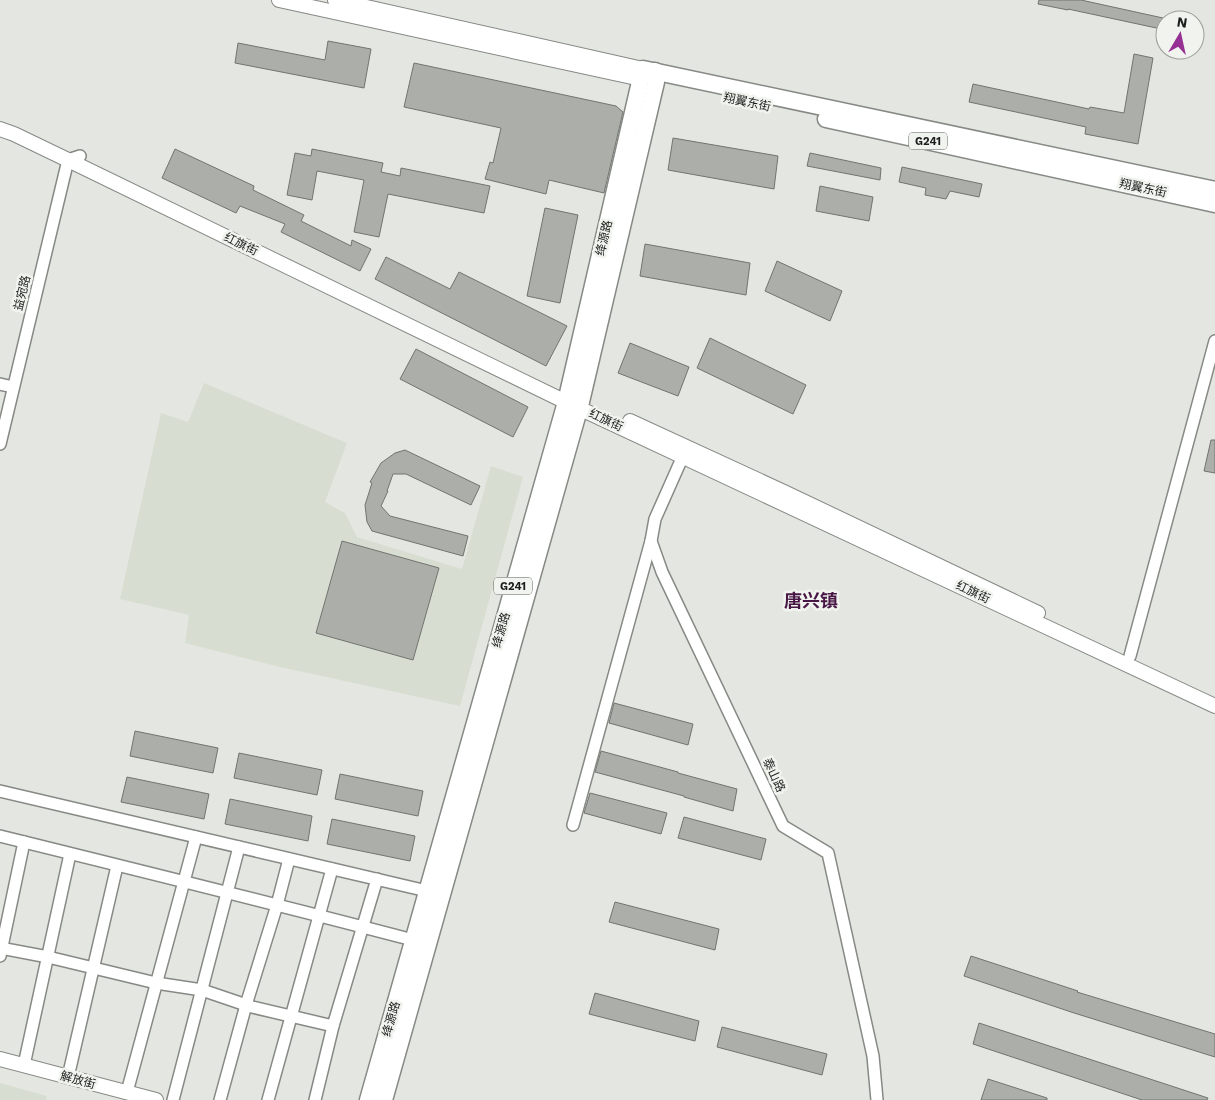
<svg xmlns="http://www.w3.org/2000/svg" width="1215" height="1100" viewBox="0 0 1215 1100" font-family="'Work Sans','Noto Sans SC',sans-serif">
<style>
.built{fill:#d7ded1}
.building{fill:#acafa9;stroke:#71746f}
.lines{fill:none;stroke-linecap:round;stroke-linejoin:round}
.minor-casing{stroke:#868984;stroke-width:14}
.major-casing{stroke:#868984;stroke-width:16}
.highway-casing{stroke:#868984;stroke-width:19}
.minor{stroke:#fff;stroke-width:11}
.major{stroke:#fff;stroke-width:14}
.highway{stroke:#fff;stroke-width:16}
.labels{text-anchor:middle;stroke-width:5;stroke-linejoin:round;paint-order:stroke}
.shield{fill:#f1f4ee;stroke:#5d5e5b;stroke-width:1}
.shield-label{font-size:11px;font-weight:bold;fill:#1d1e1c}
.street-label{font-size:12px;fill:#1d1e1c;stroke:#f1f4ee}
.district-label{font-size:18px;font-weight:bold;fill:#481746;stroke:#f1f4ee}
</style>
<rect width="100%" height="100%" fill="#e4e7e1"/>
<g class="built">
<path d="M204,383L347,443L325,502L345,513L357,537L462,569L491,466L523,477L460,706L280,667L185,643L189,615L120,599L161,413L188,422Z"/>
<path d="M0,1083L47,1096L46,1100H0Z"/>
</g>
<g class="building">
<path d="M1039,0H1081L1163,18L1161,29L1068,9V10L1038,4Z"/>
<path d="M328,41L371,49L364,88L235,63L238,43L325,60Z"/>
<path d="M1134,54L1153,58L1138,144L1085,134L1086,127L969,102L973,84L1089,109L1090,107L1124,113Z"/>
<path d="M414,63L616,106L623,112L604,193L549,180L546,194L485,179L490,162L493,163L501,128L404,107Z"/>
<path d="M673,138L778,156L774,189L668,170Z"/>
<path d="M175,149L254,186L253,190L304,215L301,221L351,246L352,240L371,249L360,271L281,232L285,224L240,206L236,213L162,178Z"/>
<path d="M312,149L383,163L381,172L400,176L401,168L490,186L484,213L388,194L379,237L354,232L364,180L317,171L312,200L287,195L295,153L311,156Z"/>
<path d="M810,153L881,168L880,180L807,166Z"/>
<path d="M902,167L982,184L979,197L950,191L946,199L925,195L926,188L899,182Z"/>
<path d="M820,186L873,197L869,221L816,211Z"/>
<path d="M545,208L578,215L560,303L527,296Z"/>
<path d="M645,244L750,263L746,295L640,276Z"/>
<path d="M386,257L450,289L459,272L567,326L546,366L375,279Z"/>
<path d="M777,261L842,291L830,321L765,291Z"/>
<path d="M710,338L806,385L793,414L697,368Z"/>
<path d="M630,343L689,367L678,396L618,373Z"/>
<path d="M416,349L528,407L513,437L400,379Z"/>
<path d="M1211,440H1215V473L1204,471Z"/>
<path d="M405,450L480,486L471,505L406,474H393L387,491H388L381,506L390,516L468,536L463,556L372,531L367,522L365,505L372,483L370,482L381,463L395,453Z"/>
<path d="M342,541L439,568L413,660L316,633Z"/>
<path d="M614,703L693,724L688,745L609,723Z"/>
<path d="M135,731L218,748L213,773L130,756Z"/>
<path d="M601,751L678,772V773L737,789L733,811L684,797V796L595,772Z"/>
<path d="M239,753L322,770L317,795L234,778Z"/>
<path d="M340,774L423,791L418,816L335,799Z"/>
<path d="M127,777L209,794L204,819L121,802Z"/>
<path d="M590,793L667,813L661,834L584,813Z"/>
<path d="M230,799L312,816L308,841L225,824Z"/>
<path d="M684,817L766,839L761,860L678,838Z"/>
<path d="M332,819L415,836L410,861L327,844Z"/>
<path d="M615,902L719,929L715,950L609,922Z"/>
<path d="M971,956L1078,991L1077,992L1215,1034V1057L1071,1012L964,976Z"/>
<path d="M595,993L699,1021L695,1041L589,1014Z"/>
<path d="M979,1023L1208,1098L1207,1100H1142L973,1044Z"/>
<path d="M722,1027L827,1054L822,1075L717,1047Z"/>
<path d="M988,1079L1047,1098V1100H981Z"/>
</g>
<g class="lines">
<defs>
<g id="minor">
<path d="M0,384L13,387"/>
<path d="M0,444L68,160L80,156"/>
<path d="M683,456L655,519L651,541L662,572L783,826L828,853L873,1056L877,1100"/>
<path d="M1130,656L1215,341"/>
<path d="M0,791L427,891"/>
<path d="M573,825L651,541"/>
<path d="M0,836C138,870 276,904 413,940"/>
<path d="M0,948L48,957L156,983L202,990L252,1007L333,1026L377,879"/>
<path d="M0,956L24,842"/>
<path d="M24,1065L70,854"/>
<path d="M68,1077L117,866"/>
<path d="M127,1092L196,837"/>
<path d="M173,1100L239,847"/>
<path d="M220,1100L246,1005L277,905L289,859"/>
<path d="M268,1100L332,869"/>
<path d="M315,1100L333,1026"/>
</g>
<g id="major">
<path d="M279,0L641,79"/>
<path d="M335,0L643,69"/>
<path d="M0,129L14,134L68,160L566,402L1215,706"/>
<path d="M630,421L784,492L1038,613"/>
<path d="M0,1059L156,1100"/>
</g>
<g id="highway">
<path d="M826,119L1215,204"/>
<path d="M368,1100L566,402L643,69L1215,190"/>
<path d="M384,1100L580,406L656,82L655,71"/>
</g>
</defs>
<use href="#minor" class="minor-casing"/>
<use href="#major" class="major-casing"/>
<use href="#highway" class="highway-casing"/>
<use href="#minor" class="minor"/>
<use href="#major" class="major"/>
<use href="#highway" class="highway"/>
</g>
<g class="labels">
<g class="shield">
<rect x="909" y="132.5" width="38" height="17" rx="4"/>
<rect x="494" y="577.5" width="38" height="17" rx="4"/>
</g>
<g class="shield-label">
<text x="928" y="145">G241</text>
<text x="513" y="590">G241</text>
</g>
<g class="street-label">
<text transform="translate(747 102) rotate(12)" y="4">翔翼东街</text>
<text transform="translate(1143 188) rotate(12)" y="4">翔翼东街</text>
<text transform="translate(604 238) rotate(-77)" y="4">绛源路</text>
<text transform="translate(241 244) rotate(26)" y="4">红旗街</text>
<text transform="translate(22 293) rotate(-76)" y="4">益宛路</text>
<text transform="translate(606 420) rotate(25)" y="4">红旗街</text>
<text transform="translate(973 592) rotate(25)" y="4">红旗街</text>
<text transform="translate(501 630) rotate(-74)" y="4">绛源路</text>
<text transform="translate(774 775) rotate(65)" y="4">泰山路</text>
<text transform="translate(391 1019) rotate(-74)" y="4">绛源路</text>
<text transform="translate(78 1080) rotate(15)" y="4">解放街</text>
</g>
<g class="district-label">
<text x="811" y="607">唐兴镇</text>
</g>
</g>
<g transform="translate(1180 35) rotate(9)"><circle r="24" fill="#f1f4ee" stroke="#9c9e9a"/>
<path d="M0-4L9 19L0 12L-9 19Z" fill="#973094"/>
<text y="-8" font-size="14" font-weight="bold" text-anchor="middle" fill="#1d1e1c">N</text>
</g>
</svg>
